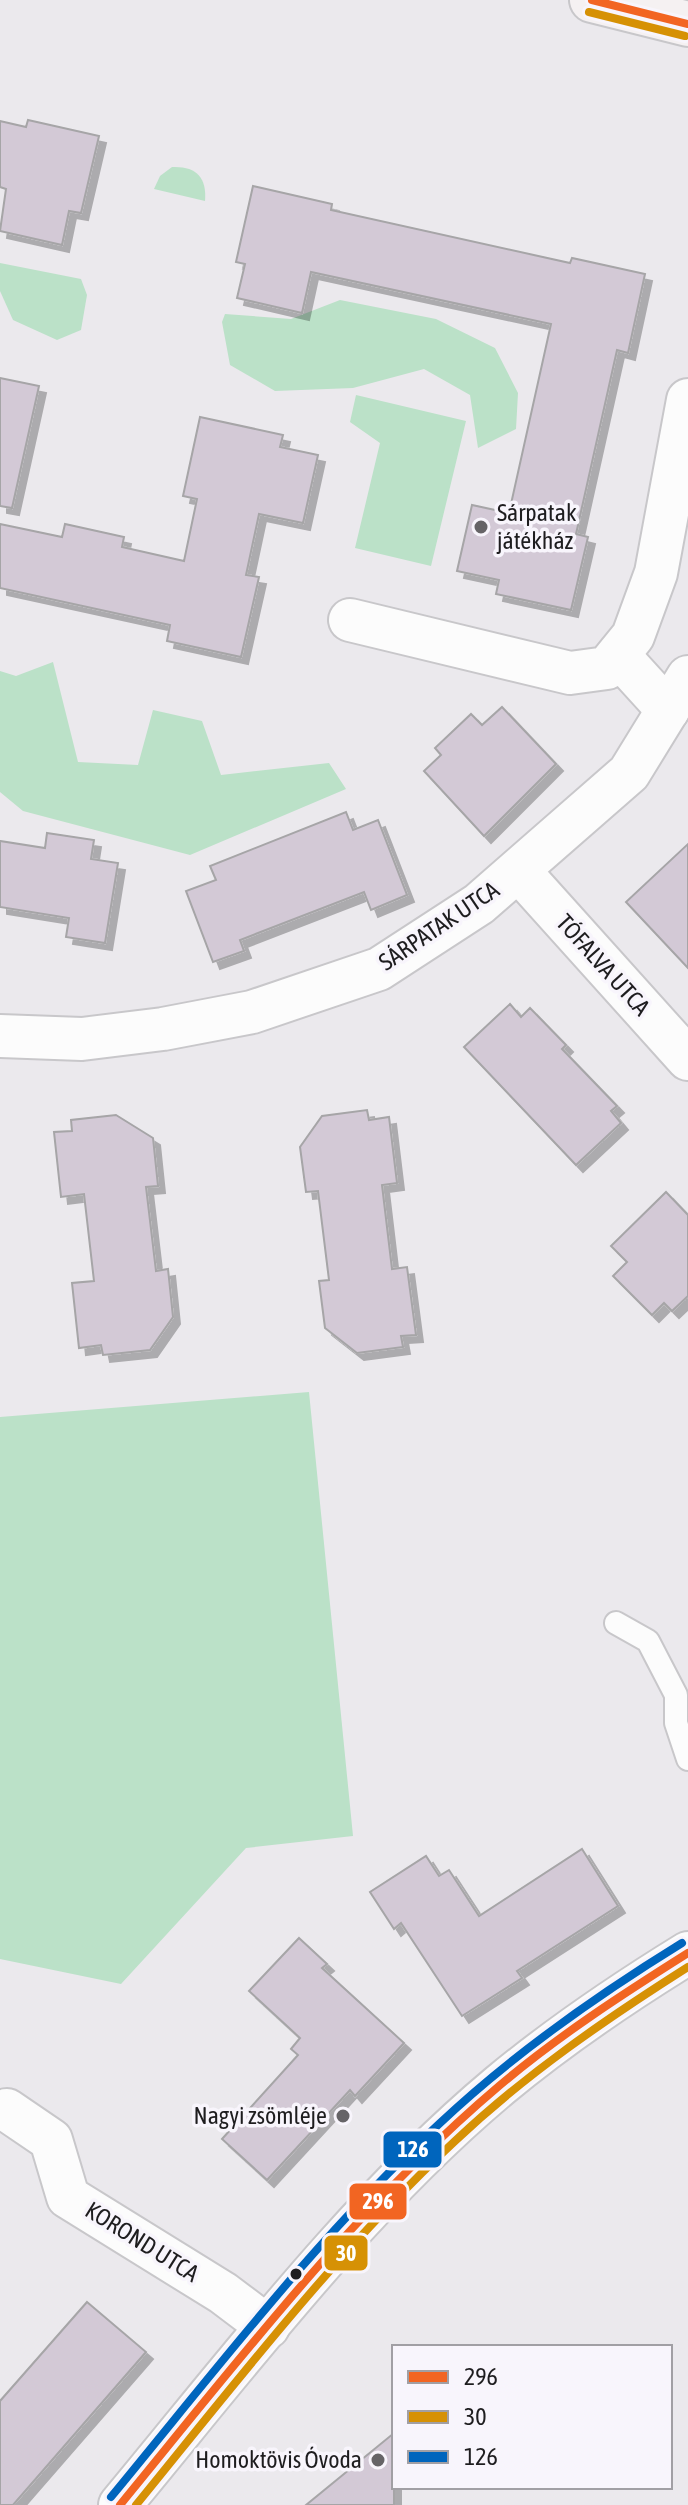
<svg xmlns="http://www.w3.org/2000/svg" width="688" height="2505" viewBox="0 0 688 2505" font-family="'Asap Condensed',sans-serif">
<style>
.green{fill:#bbe1c8}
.building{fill:#d3c9d6;stroke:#a6a5a7;stroke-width:2;filter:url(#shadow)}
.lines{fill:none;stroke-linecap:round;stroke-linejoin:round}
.service-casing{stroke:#c8c7ca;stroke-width:26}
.minor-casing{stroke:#c8c7ca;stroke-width:46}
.secondary-casing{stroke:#c8c7ca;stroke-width:48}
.service{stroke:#fcfcfc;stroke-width:22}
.minor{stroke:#fcfcfc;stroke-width:42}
.secondary{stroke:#f5f1f2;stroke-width:44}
.bus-1-casing{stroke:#f8f5fc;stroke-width:14}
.bus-2-casing{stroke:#f8f5fc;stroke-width:14}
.bus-3-casing{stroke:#f8f5fc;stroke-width:14}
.bus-1{stroke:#f26522;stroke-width:8}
.bus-2{stroke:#d69105;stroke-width:8}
.bus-3{stroke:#0065bd;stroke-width:8}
.poi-dot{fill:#666467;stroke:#f8f5fc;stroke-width:3}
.bus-dot{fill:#1e1d1f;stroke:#f8f5fc;stroke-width:3}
.labels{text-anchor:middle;stroke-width:7;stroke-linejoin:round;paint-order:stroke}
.poi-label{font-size:24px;fill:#1e1d1f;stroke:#f8f5fc;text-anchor:end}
.street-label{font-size:24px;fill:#1e1d1f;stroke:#f8f5fc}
.line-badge{stroke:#f8f5fc;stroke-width:3}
.badge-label{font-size:22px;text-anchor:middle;font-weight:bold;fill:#fff}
</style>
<defs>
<filter id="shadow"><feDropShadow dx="7" dy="7" stdDeviation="0" flood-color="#0004"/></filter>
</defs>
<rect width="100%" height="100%" fill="#ebe9ed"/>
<g class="green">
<path d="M172,167C196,166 207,177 205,201L154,189L160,176Z"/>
<path d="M0,263L81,279L87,295L81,330L57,340L13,320L0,291Z"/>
<path d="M340,300L436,319L495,348L518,393L516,429L478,448L470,395L424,369L353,388L275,391L230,365L222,322L225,314L291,319Z"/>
<path d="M356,395L466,421L431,566L355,548L380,443L350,422Z"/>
<path d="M53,662L78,762L138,765L153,710L202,721L221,775L329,763L346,789L190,855L23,811L0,792V671L16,676Z"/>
<path d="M309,1392L353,1836L246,1848L121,1984L0,1959V1417Z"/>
</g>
<g class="building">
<path d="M28,120L99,136L81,213L69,211L62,245L0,231L6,189L0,187V121L26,127Z"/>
<path d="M253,186L332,204L331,210L570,263L572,258L645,274L628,353L617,350L576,534L588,537L571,610L496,594L499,580L457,571L472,505L509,513L551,324L311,272L302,313L237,298L245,264L236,262Z"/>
<path d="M0,378L39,386L12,508L0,506Z"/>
<path d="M200,417L283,435L280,447L318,455L303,523L259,514L246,575L259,577L241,657L167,641L170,625L0,588V524L62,537L65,524L124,537L122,547L184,561L197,499L183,496Z"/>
<path d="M502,707L556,764L484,836L424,771L441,755L435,748L471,714L482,725Z"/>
<path d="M346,812L353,830L378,820L407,895L371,910L364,892L240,940L244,951L213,962L186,891L216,880L210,866Z"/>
<path d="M47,833L94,840L91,859L118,863L105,943L66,937L69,918L0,907V841L45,848Z"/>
<path d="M688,844V968L626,902Z"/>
<path d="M510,1004L521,1017L530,1008L566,1045L562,1049L617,1106L611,1111L621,1123L576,1165L464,1047Z"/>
<path d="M367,1110L369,1120L389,1117L397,1183L382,1185L392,1269L407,1267L416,1335L401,1336L403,1347L357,1353L325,1328L319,1281L329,1280L318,1191L306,1192L300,1147L322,1116Z"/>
<path d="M116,1115L153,1138L158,1186L146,1187L156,1271L168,1269L173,1317L150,1350L103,1355L101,1345L79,1348L72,1283L94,1281L84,1194L61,1197L54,1132L72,1131L71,1120Z"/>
<path d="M666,1192L688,1215V1296L672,1311L664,1303L652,1315L613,1276L627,1262L611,1246Z"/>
<path d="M582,1849L618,1906L517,1971L522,1978L462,2016L401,1923L394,1929L370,1892L426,1856L439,1876L449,1870L479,1916Z"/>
<path d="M299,1938L327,1964L322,1968L404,2043L355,2096L350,2090L267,2180L222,2139L298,2055L291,2049L300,2038L249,1991Z"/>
<path d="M87,2302L146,2352L13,2505H0V2401Z"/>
<path d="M394,2433V2505H306Z"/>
</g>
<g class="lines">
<defs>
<path id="service" d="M616,1623L648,1641L676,1695V1723L688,1759"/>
<g id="minor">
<path d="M350,620L570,673L607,668L633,636L656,573L688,400"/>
<path d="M618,655L668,710"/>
<path d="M519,871L688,1059"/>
<path d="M0,1036L82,1039L163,1029L252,1012L379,969L479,904L629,773L688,677"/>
<path d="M7,2110L51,2140L68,2197L223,2293L268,2327"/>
<path d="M120,2505C237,2364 358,2204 499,2086C558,2037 623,1993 688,1953"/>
</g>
<path id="secondary" d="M592,0L688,24"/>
</defs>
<use href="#service" class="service-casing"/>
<use href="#minor" class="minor-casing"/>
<use href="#secondary" class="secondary-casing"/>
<use href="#service" class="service"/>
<use href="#minor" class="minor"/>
<use href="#secondary" class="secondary"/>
<defs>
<g id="bus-1">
<path d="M592,0L688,24"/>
<path d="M120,2505C239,2360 355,2208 499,2086C558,2036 623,1994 688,1953"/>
</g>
<g id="bus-2">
<path d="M589,12L685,36"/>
<path d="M136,2505C238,2380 337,2251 455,2141C526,2074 606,2019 688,1967"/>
</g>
<path id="bus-3" d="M111,2497C216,2370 317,2237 439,2124C513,2054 596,1996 682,1943"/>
</defs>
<use href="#bus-1" class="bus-1-casing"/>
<use href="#bus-2" class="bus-2-casing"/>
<use href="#bus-3" class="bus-3-casing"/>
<use href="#bus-1" class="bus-1"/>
<use href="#bus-2" class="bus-2"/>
<use href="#bus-3" class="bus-3"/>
</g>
<g class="poi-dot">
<circle cx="481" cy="527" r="8"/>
<circle cx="343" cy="2116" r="8"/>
<circle cx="378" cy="2460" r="8"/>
</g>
<circle class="bus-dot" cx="296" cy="2274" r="7"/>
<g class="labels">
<g class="poi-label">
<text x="497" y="521" text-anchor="start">Sárpatak<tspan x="497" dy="28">játékház</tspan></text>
<text x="327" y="2124">Nagyi zsömléje</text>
<text x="362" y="2468">Homoktövis Óvoda</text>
</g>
<g class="street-label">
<text transform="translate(439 926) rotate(-34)" y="8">SÁRPATAK UTCA</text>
<text transform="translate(603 965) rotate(48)" y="8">TÓFALVA UTCA</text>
<text transform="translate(142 2242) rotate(32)" y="8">KOROND UTCA</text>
</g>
</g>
<g class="line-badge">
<rect x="382" y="2130" width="61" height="39" rx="8" fill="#0065bd"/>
<rect x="348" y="2182" width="60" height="39" rx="8" fill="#f26522"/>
<rect x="323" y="2234" width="46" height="38" rx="8" fill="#d69105"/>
</g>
<g class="badge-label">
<text x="413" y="2157">126</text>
<text x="378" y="2209">296</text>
<text x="346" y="2261">30</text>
</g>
<rect x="392" y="2345" width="280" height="144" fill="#f8f5fc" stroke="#a19fa4" stroke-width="2"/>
<rect x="408" y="2371" width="40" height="12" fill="#f26522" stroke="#a19fa4" stroke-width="2"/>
<text x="464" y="2385" font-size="24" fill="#1e1d1f">296</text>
<rect x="408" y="2411" width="40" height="12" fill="#d69105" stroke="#a19fa4" stroke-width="2"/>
<text x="464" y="2425" font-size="24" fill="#1e1d1f">30</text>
<rect x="408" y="2451" width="40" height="12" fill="#0065bd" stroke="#a19fa4" stroke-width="2"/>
<text x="464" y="2465" font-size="24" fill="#1e1d1f">126</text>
</svg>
